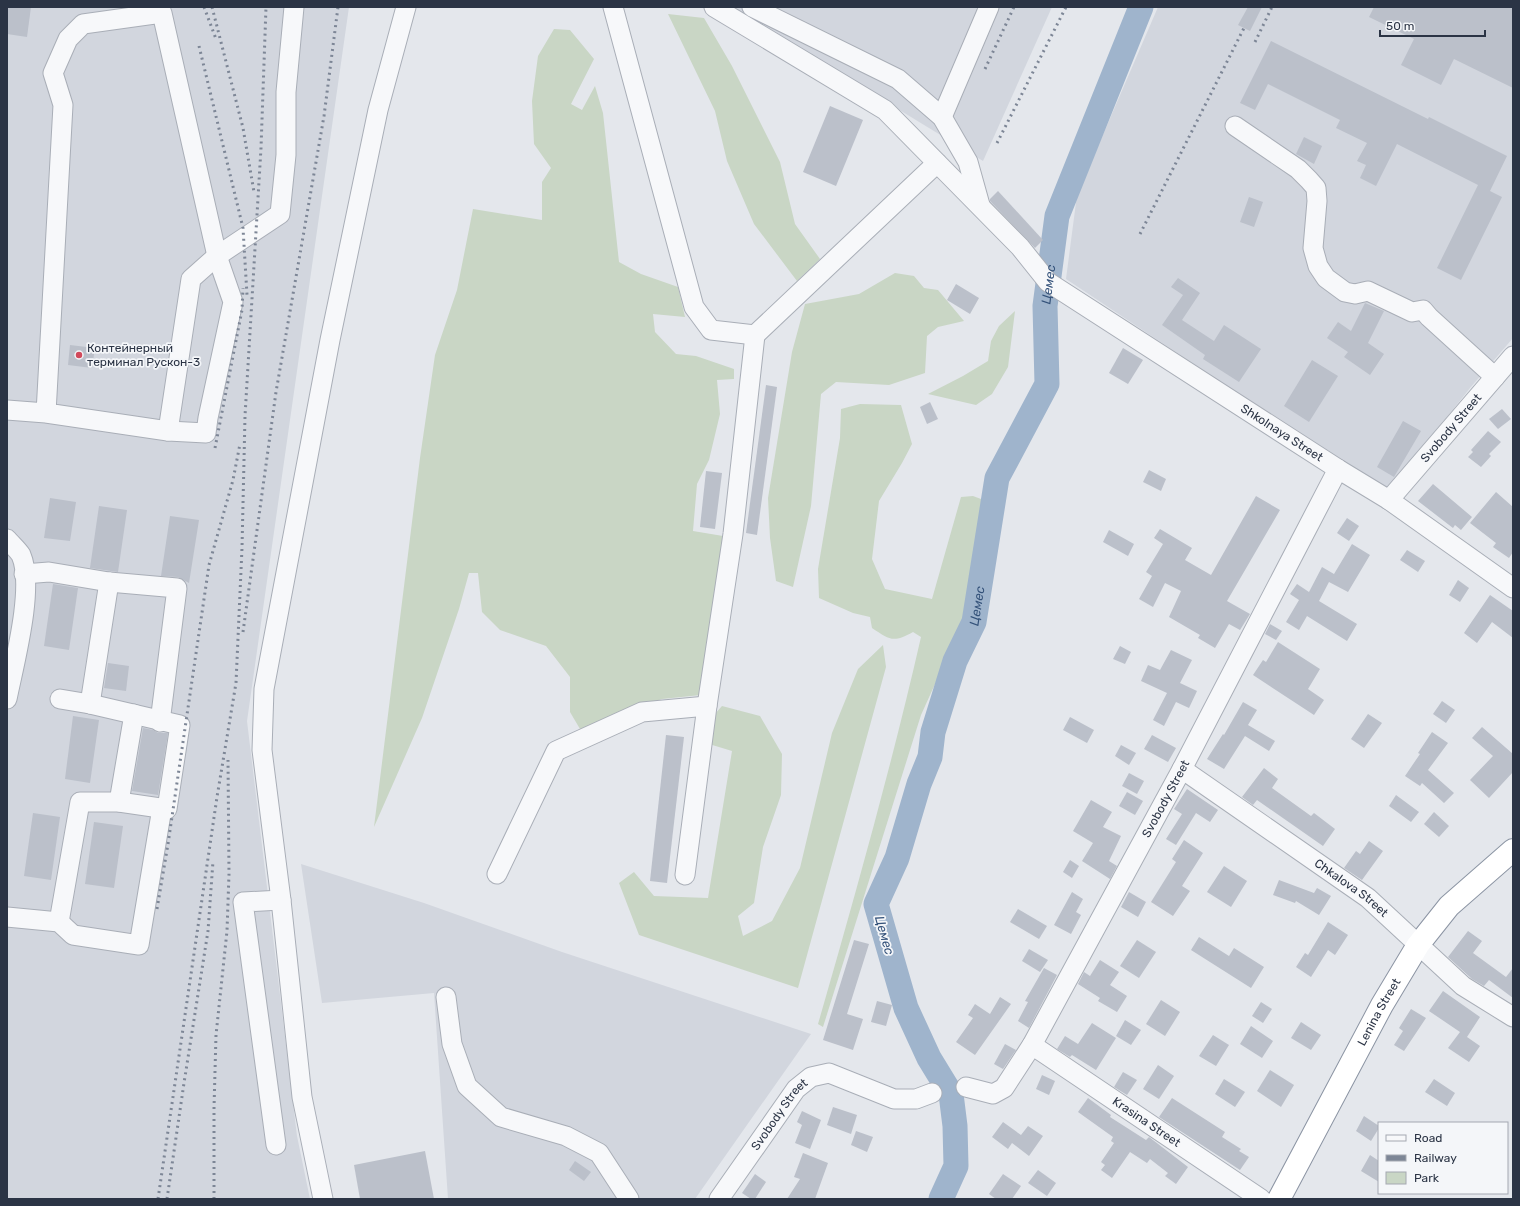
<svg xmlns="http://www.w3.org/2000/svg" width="1520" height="1206" viewBox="0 0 1520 1206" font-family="Rubik,sans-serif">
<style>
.built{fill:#d2d6de}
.green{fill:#c9d6c5}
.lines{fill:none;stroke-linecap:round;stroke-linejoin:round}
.river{stroke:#9fb4cc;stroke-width:25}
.building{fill:#bbc0ca}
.minor-casing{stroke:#a9aeb7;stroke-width:21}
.highway-casing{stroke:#8b94a3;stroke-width:24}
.minor{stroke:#f7f8fa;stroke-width:19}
.highway{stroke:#fff;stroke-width:22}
.rail{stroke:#7d8696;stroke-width:3;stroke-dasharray:2 4;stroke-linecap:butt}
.poi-dot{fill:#d1495b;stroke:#f4f6f9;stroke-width:1.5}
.labels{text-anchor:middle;stroke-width:3.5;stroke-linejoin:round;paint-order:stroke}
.poi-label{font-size:12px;fill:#2b3445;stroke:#f4f6f9;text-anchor:start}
.street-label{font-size:12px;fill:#2b3445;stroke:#f4f6f9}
.water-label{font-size:13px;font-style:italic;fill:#34527a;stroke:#f4f6f9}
</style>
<rect width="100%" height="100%" fill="#e4e7ec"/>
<g class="built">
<path d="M7,7H349L247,721L297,1136L310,1199H7Z"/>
<path d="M731,7H1052L983,161Z"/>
<path d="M1158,7H1513V338L1470,388L1387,493L1066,279L1077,195Z"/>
<path d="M301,864L424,903L562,952L811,1034L695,1199H448L434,993L322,1003Z"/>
</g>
<g class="green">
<path d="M668,14L704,18L732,66L780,162L795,224L820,259L797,281L754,224L727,161L715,111Z"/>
<path d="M554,29L570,30L594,59L571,104L582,110L595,86L603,113L619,262L641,274L678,287L685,317L653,314L655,332L676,354L696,356L734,369V379L717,380L720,414L709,460L697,484L693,531L723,536L701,695L662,699L580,729L570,712V677L546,646L500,630L482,612L478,573H469L459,609L422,718L374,827L420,458L435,355L457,290L473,209L542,220V182L551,168L534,144L532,101L538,56Z"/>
<path d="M895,273L914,276L924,288L938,290L964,321L938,327L927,336L925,373L889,385L836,382L821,394L811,506L793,587L776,581L770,538L768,498L792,352L805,304L859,294Z"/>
<path d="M1015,311L1008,367L992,394L976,405L928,394L963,376L988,361L991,341L999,326Z"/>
<path d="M860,404L901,405L912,444L902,463L879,501L872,559L885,589L932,599L961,497L973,496L989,502L966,620L940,673L921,715L823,1027L818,1024C855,896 891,768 921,637L913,632C893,643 890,640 872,628L870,617L853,613L819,598L818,569L840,438L841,409Z"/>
<path d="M883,645L886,667L798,988L639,935L619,883L634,872L654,896L708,898L732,751L709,744L714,715L722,706L760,716L782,754L781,795L763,847L754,903L738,916L743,936L772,921L800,868L832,733L858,669Z"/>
</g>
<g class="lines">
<path class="river" id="s1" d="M941,1199L956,1166L955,1126L951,1094L929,1058L906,1008L876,904L897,858L919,784L930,757L933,732L955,661L974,622L997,478L1047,384L1045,306L1057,216L1141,7"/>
</g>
<g class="building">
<path d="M7,7H31L27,37L7,34Z"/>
<path d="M1248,7H1262L1250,31L1238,25Z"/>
<path d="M1374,7H1513V88L1454,59L1441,85L1401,65L1414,39L1369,17Z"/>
<path d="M1271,41L1428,119L1429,117L1507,156L1490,191L1502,197L1461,280L1437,268L1478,185L1397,144L1376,186L1360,178L1366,165L1357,161L1367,143L1336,128L1340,120L1268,84L1255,110L1240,103Z"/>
<path d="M830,106L863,120L836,186L803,172Z"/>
<path d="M1304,137L1322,146L1314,164L1296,154Z"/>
<path d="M998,191L1043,240L1035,248L990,201V199Z"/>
<path d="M1249,197L1263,202L1254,227L1240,222Z"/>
<path d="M1178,278L1200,293L1182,320L1214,341L1224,325L1261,349L1239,382L1203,359L1205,355L1162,325L1183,295L1171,287Z"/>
<path d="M956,284L979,298L970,314L947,300Z"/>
<path d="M1365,303L1384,311L1368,343L1384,354L1370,375L1344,357L1348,352L1327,338L1338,322L1351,331Z"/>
<path d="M70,345L95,348L92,368L68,365Z"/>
<path d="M1123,348L1143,360L1128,384L1109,373Z"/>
<path d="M1312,360L1338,376L1309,422L1284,406Z"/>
<path d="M766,385L777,387L757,535L746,533Z"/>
<path d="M930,402L938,419L927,424L920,407Z"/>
<path d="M1502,409L1511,419L1498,429L1489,419Z"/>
<path d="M1403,421L1421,431L1394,477L1377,467Z"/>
<path d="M1488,431L1501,442L1489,454L1491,456L1481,467L1468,457L1473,452L1471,450Z"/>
<path d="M1149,470L1166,479L1161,491L1143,482Z"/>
<path d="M706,471L722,473L715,529L700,527Z"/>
<path d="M1433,484L1472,517L1461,530L1455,525L1453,528L1418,501Z"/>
<path d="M1496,492L1513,507V552L1509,558L1493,547L1496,543L1470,523Z"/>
<path d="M1256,496L1280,510L1227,601L1250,614L1240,630L1229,624L1215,648L1198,638L1200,635L1169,617L1181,591L1165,583L1153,607L1139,599L1152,576L1146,572L1163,544L1154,538L1160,529L1192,548L1185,560L1211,575Z"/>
<path d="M50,498L76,502L70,541L44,538Z"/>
<path d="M99,506L127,510L118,572L90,568Z"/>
<path d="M170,516L199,520L189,583L178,577L161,576Z"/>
<path d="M1347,518L1359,526L1349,541L1337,533Z"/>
<path d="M1109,530L1134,544L1128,556L1103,542Z"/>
<path d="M1352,544L1370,555L1348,592L1329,582L1319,601L1357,624L1347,641L1307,616L1299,630L1286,622L1299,600L1290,594L1297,584L1309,592L1322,567L1334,574Z"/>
<path d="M1407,550L1425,561L1418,572L1400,560Z"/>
<path d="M1458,580L1469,588L1460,602L1449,595Z"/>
<path d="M53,584L78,588L69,650L44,646Z"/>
<path d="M1490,595L1513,611V638L1492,622L1477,643L1464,633Z"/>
<path d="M1270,624L1282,631L1276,640L1265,634Z"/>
<path d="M1278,642L1320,669L1308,689L1324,700L1314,715L1253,675L1263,660L1266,662Z"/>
<path d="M1120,646L1131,652L1125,664L1113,659Z"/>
<path d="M1171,650L1192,660L1180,683L1197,691L1189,708L1176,702L1164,726L1153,720L1167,693L1141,681L1148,665L1160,670Z"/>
<path d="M108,663L129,666L126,691L104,688Z"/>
<path d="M1442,701L1455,710L1446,723L1433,714Z"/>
<path d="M1243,702L1257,710L1248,725L1275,741L1269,751L1245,736L1224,769L1207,759L1223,734L1224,735Z"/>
<path d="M1368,714L1382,723L1364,748L1351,739Z"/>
<path d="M73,716L99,720L90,783L65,779Z"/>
<path d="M1070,717L1094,730L1087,743L1063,730Z"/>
<path d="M1482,727L1513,754V772L1489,798L1470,780L1493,756L1472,738Z"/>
<path d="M143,728L153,730L158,733H168L158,795L132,791Z"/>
<path d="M1432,732L1448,743L1428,770L1454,793L1444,803L1422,783L1420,786L1405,776L1420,754L1418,753Z"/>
<path d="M666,735L684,737L667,883L650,881Z"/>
<path d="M1152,735L1176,748L1168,762L1144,749Z"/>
<path d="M1121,745L1136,753L1129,765L1115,756Z"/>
<path d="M1264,768L1278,779L1272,788L1311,816L1314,813L1335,829L1323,846L1257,800L1253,805L1242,797Z"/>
<path d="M1129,773L1144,781L1137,794L1122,786Z"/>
<path d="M1187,789L1218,810L1210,822L1196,813L1176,845L1166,839L1182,814L1174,809Z"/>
<path d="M1127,792L1143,801L1135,815L1119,806Z"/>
<path d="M1396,795L1419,812L1411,822L1389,806Z"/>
<path d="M1091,800L1112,812L1103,827L1121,836L1109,861L1117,866L1110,879L1082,861L1093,843L1073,831Z"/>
<path d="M1434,812L1449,826L1439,837L1424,824Z"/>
<path d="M33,813L60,817L51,880L24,876Z"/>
<path d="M94,822L123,826L114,888L85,884Z"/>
<path d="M1184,840L1203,853L1182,886L1190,891L1173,916L1151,902L1176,862L1172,859Z"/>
<path d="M1369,841L1383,851L1362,880L1344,868L1356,851L1360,854Z"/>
<path d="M1070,860L1079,866L1072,878L1063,872Z"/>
<path d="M1224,866L1247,881L1231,907L1207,892Z"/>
<path d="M1279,880L1314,893L1317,888L1331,896L1319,915L1296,901L1295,903L1273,895Z"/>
<path d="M1072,892L1083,899L1076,912L1081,915L1071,934L1054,925Z"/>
<path d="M1129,892L1146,902L1138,917L1121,907Z"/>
<path d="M1018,909L1047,926L1039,939L1010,922Z"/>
<path d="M1328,922L1348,935L1335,955L1328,950L1311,977L1296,967L1305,953L1308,955Z"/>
<path d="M1468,931L1482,941L1473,953L1506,977L1513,968V998L1489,980L1484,986L1472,979L1448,957Z"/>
<path d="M1199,937L1229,956L1234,948L1264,967L1251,988L1191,950Z"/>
<path d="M854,940L869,944L847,1014L863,1019L853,1050L823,1040Z"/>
<path d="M1137,940L1156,952L1139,978L1120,966Z"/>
<path d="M1029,949L1048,960L1040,972L1022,961Z"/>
<path d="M1100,960L1119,972L1110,985L1127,996L1117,1012L1098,1001L1100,998L1078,984L1084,972L1090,976Z"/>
<path d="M1044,968L1057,975L1029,1028L1018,1021L1028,1002L1025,1001Z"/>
<path d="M1443,991L1480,1017L1467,1037L1480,1046L1469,1062L1448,1048L1460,1032L1429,1011Z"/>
<path d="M1000,997L1011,1004L975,1055L956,1042L973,1018L968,1015L975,1004L990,1014Z"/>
<path d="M1161,1000L1180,1012L1165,1036L1146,1024Z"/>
<path d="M877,1001L892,1005L886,1026L871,1022Z"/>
<path d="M1261,1002L1272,1009L1263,1023L1252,1016Z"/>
<path d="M1411,1009L1426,1018L1404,1051L1394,1045L1403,1031L1399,1028Z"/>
<path d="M1125,1020L1141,1030L1131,1045L1116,1036Z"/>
<path d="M1301,1022L1321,1035L1311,1050L1291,1038Z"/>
<path d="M1092,1023L1116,1038L1096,1070L1072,1055L1070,1057L1057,1049L1065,1036L1078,1044Z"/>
<path d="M1251,1026L1273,1041L1262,1058L1240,1044Z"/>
<path d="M1213,1035L1229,1045L1216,1066L1199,1056Z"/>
<path d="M1005,1044L1016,1050L1003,1069L994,1064Z"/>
<path d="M1158,1065L1174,1076L1159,1099L1143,1089Z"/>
<path d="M1270,1070L1294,1085L1281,1107L1257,1091Z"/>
<path d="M1123,1072L1137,1080L1127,1095L1114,1087Z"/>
<path d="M1042,1075L1055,1081L1049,1095L1036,1089Z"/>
<path d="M1224,1079L1245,1092L1235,1107L1215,1094Z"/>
<path d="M1434,1079L1455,1093L1447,1106L1425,1092Z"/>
<path d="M1088,1098L1111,1115L1110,1117L1146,1140L1149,1137L1188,1167L1176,1184L1165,1176L1168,1173L1150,1159L1147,1163L1130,1152L1112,1178L1101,1170L1105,1165L1101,1162L1114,1143L1111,1141L1113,1137L1078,1112Z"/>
<path d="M1172,1098L1225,1132L1222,1137L1241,1149L1239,1151L1249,1157L1240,1170L1159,1117Z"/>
<path d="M833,1107L857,1115L851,1134L827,1125Z"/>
<path d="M802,1111L821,1120L810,1149L795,1143L802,1125L797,1122Z"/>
<path d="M1364,1116L1379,1126V1128L1371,1141L1356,1131Z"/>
<path d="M1003,1122L1021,1135L1028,1126L1043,1136L1029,1156L1012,1143L1008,1149L992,1137Z"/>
<path d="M856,1131L873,1137L867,1152L851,1145Z"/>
<path d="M425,1151L434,1199H360L354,1165Z"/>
<path d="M803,1153L828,1163L815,1199H787L800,1179L794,1177Z"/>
<path d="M1370,1155L1379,1161V1182L1361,1171Z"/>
<path d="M575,1161L591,1172L584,1181L569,1170Z"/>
<path d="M1038,1170L1056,1183L1047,1196L1028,1183Z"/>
<path d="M755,1174L766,1182L755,1199H751L742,1193Z"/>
<path d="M1003,1174L1021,1186L1012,1199H996L989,1194Z"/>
</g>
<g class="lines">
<defs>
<g id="minor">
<path d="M613,7L694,307L711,330L755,335L937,163"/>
<path id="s2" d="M714,7L885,110L1020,247L1048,282L1338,469L1389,500L1513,588"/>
<path d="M752,7L898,79L942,117L968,162L980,205"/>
<path d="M942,117L989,7"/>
<path d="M1235,126L1298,169L1309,180L1316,188L1317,201L1313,248L1318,266L1326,278L1345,292L1355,294L1368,291L1412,312L1423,310L1429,317L1495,377"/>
<path d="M7,410L46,413L168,431L206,433L208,418L233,302L217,256L162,13L83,24L68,39L53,73L63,105L46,413"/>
<path d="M168,431L191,279L217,256L280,214L286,155V92L294,7"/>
<path id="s3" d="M1389,500L1513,356"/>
<path d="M7,539C11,544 18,550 21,555C35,587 14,664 7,699"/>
<path d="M24,574L49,572L109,582L177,588L160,722"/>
<path d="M90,704L109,582"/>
<path id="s4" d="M1182,769L1368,898L1463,986L1513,1017"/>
<path d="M119,802L134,714"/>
<path d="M497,874L556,751L642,712L707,706"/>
<path d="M685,875L707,706L733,534L755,335"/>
<path d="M7,917L59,922L73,935L139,945L162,808"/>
<path d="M59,922L80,802H119L167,809L180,725L90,704L60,699"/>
<path d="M446,997L452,1044L467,1086L501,1117L566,1136L599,1153L629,1199"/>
<path id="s5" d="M1032,1045L1261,1199"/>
<path id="s6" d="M966,1087L993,1094L1004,1088L1032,1045L1182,769L1338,469"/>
<path d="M276,1145L243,902L281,900"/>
<path d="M323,1199L302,1097L281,900L262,750L264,689L330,340L378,110L406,7"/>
<path id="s7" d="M719,1199L796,1089L811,1077L829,1073L894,1099H916L932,1093"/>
</g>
<g id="highway">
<path id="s8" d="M1279,1199L1382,1005L1418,945L1449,906L1513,850"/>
</g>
</defs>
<use href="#minor" class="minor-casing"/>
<use href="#highway" class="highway-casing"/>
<use href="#minor" class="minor"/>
<use href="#highway" class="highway"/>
<g class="rail">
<path d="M204,7L216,39"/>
<path d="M212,7L243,128L254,192"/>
<path d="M1255,42L1272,7"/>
<path d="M199,46L243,228L247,295"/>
<path d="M985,69L1014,7"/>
<path d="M997,143L1066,7"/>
<path d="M1140,234L1244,28"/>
<path d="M215,448L242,310L243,288"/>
<path d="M243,632L276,392L324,116L338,7"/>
<path d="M157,909L168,844L209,565L233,480L240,444"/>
<path d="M158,1199L217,797L236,683L242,548L245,416L261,148L266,7"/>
<path d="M167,1199L184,1083L208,931L213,861"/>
<path d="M214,1199V1108L216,1035L227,931L229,874L228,760"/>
</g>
</g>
<circle class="poi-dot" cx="79" cy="355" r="4"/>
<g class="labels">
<g class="poi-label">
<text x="87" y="352">Контейнерный<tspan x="87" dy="14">терминал Рускон-3</tspan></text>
</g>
<g class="street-label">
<text dy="4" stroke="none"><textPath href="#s3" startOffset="95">Svobody Street</textPath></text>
<text dy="4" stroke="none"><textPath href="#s2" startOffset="715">Shkolnaya Street</textPath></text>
<text dy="4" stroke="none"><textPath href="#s6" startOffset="372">Svobody Street</textPath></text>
<text dy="4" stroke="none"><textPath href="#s4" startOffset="207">Chkalova Street</textPath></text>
<text dy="4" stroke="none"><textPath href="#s8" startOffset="212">Lenina Street</textPath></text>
<text dy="4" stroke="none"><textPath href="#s7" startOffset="104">Svobody Street</textPath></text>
<text dy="4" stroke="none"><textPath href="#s5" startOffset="138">Krasina Street</textPath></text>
</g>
<g class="water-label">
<text dy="5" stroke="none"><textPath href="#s1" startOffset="966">Цемес</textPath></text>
<text dy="5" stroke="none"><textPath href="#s1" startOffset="630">Цемес</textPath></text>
<text transform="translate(885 935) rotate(74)" y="5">Цемес</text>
</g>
</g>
<rect width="1520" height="1206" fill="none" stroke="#2b3445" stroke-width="16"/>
<rect x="1378" y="1122" width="130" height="72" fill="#f4f6f9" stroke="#a4a8b1"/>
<rect x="1386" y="1135" width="20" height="6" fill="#f7f8fa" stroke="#a4a8b1"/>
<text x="1414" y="1142" font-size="12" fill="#2b3445">Road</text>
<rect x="1386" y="1155" width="20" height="6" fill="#7d8696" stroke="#a4a8b1"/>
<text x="1414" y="1162" font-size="12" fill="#2b3445">Railway</text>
<rect x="1386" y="1172" width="20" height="12" fill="#c9d6c5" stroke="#a4a8b1"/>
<text x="1414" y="1182" font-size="12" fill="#2b3445">Park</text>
<path d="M1380 30v6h105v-6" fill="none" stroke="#2b3445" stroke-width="2"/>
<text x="1386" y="30" font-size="12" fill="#2b3445" stroke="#f4f6f9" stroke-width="3" paint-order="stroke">50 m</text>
</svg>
